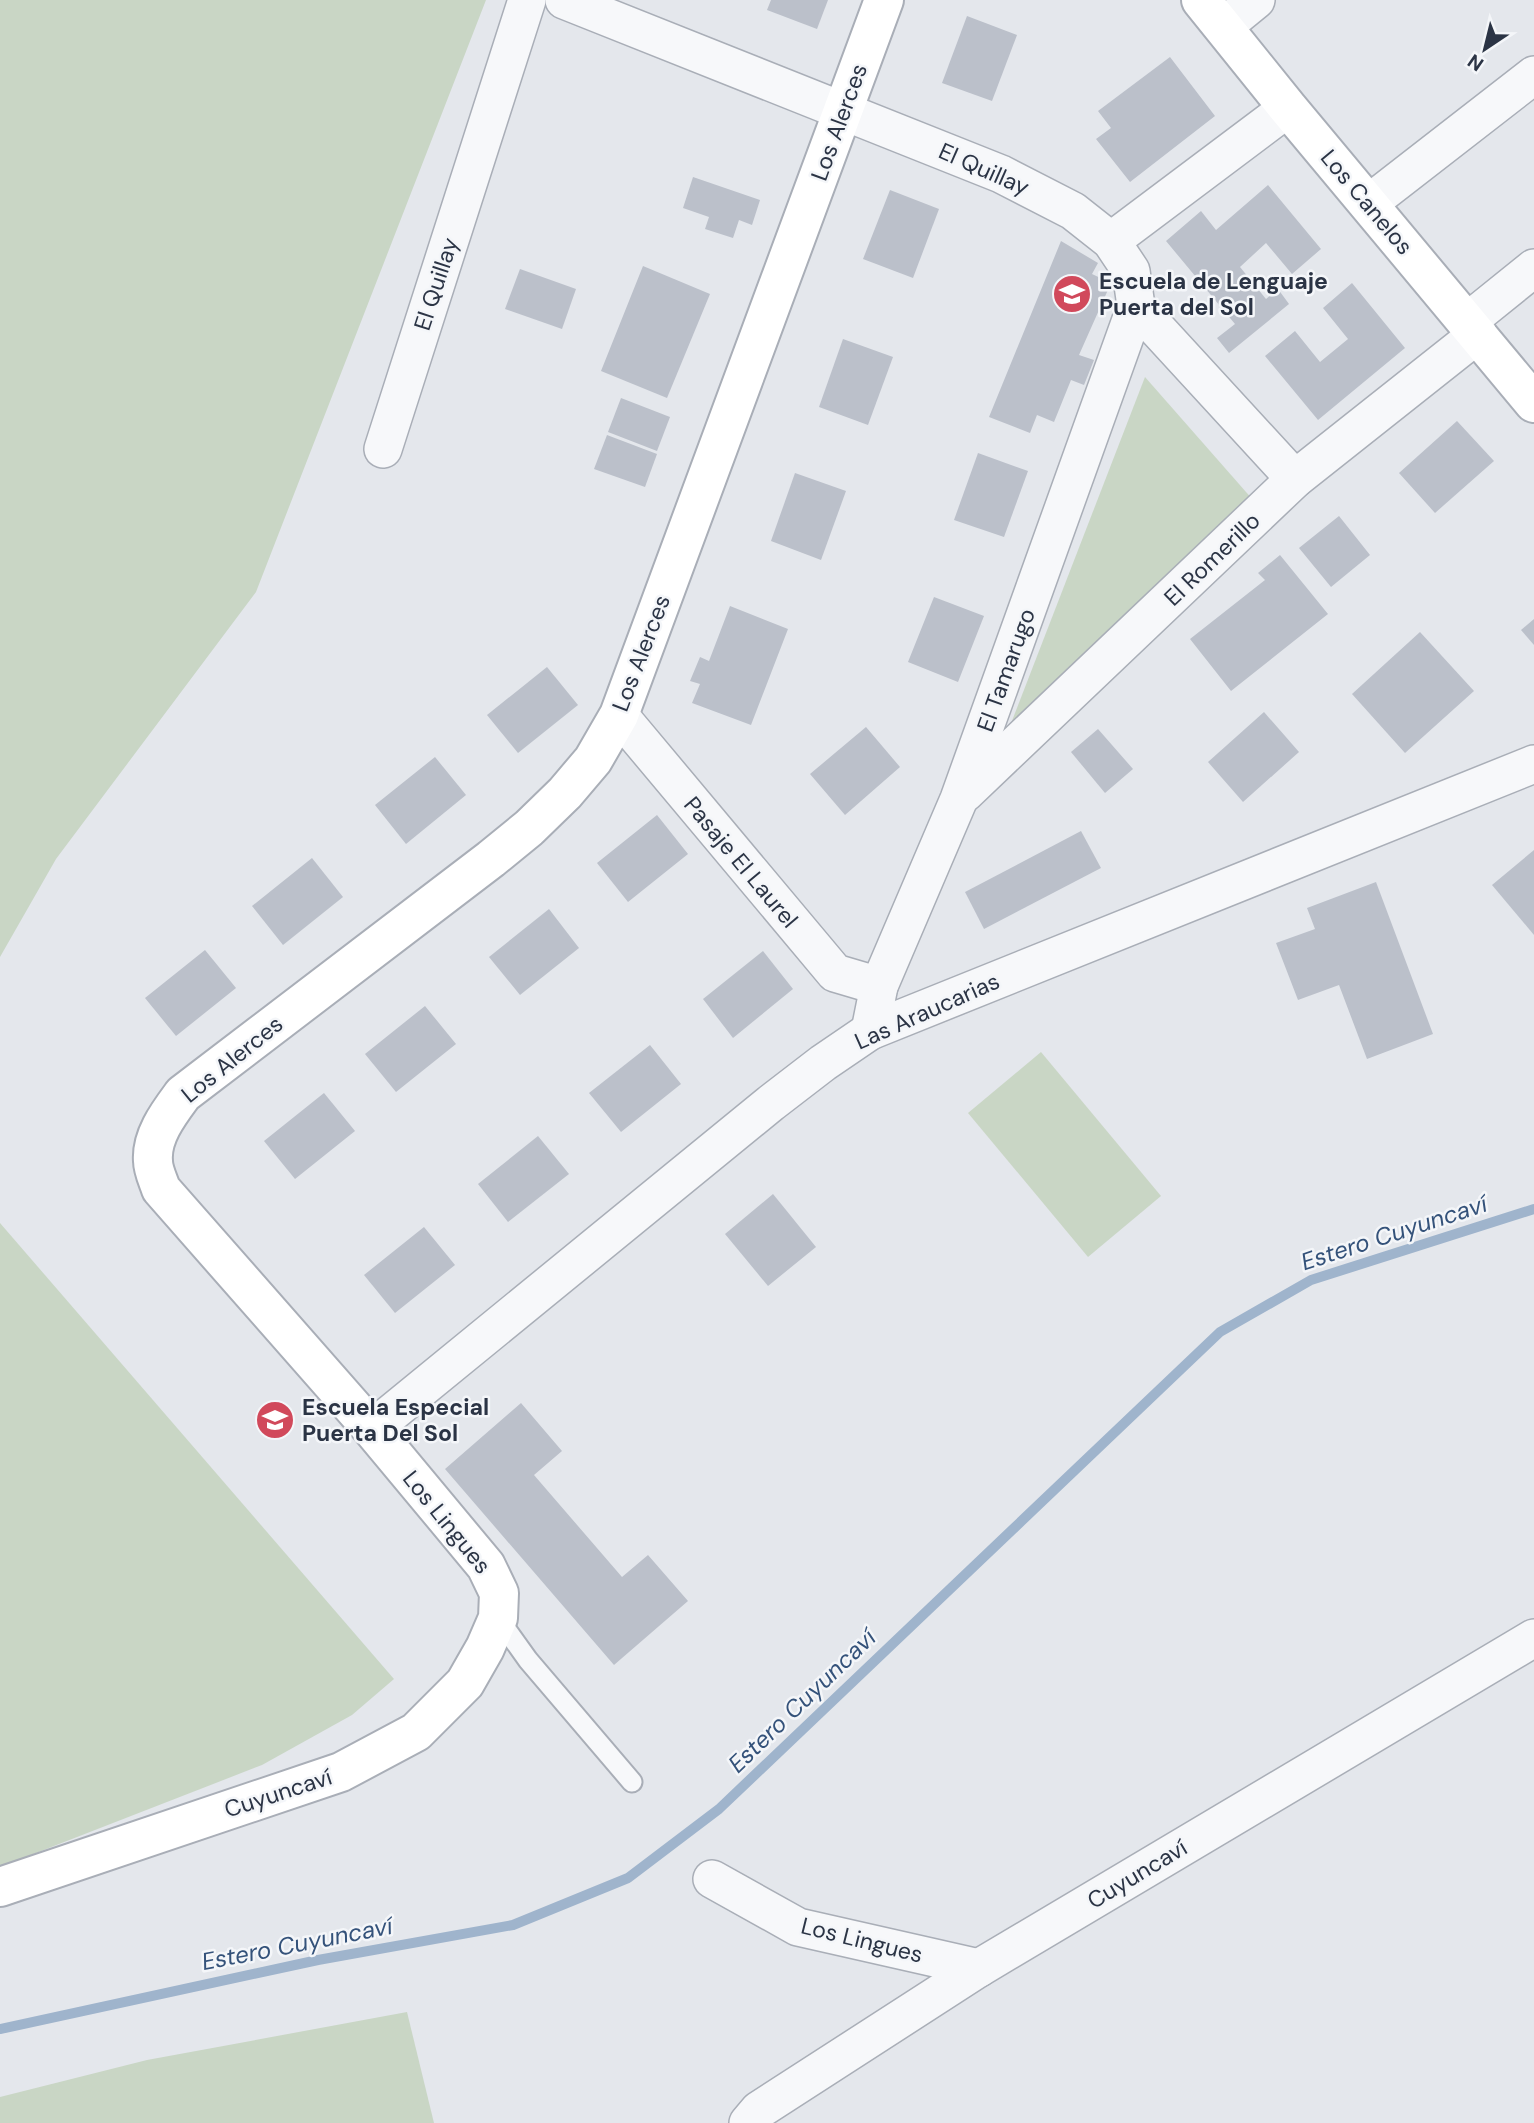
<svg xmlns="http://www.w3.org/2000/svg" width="1534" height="2123" viewBox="0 0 1534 2123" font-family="'DM Sans',sans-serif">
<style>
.green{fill:#c9d6c5}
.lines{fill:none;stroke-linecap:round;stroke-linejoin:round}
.stream{stroke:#9fb4cc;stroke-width:10}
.building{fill:#bbc0ca}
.lane-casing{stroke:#a9aeb7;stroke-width:23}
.street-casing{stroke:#a9aeb7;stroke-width:40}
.secondary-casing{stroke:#a9aeb7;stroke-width:42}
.lane{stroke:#f7f8fa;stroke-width:19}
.street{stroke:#f7f8fa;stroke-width:37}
.secondary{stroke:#fff;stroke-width:38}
.labels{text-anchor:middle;stroke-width:5;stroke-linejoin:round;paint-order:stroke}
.street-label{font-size:23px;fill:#2b3445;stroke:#f4f6f9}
.poi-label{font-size:23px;font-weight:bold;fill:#2b3445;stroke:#f4f6f9;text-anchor:start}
.water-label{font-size:24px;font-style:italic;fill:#34527a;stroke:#f4f6f9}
</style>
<rect width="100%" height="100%" fill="#e4e7ec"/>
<g class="green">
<path d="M0,0H486L256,592L56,859L0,957Z"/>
<path d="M1145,377L1268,517L1010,726Z"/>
<path d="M1041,1052L1161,1196L1088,1257L968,1113Z"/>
<path d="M0,1223L394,1679L352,1715L262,1765L0,1867Z"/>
<path d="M407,2012L434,2123H0V2097L147,2060Z"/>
</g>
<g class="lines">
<path class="stream" d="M0,2029L318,1960L513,1925L628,1878L719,1809L1220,1332L1311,1280L1534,1209"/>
</g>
<g class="building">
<path d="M771,0H828L817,29L767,10Z"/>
<path d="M967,16L1017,35L992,101L942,83Z"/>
<path d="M1170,57L1215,116L1130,182L1096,139L1111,128L1098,111Z"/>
<path d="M693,177L760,200L752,225L739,220L733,238L705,229L709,217L683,208Z"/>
<path d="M1268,185L1321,249L1292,274L1266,243L1240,267L1266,299L1278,289L1289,304L1229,353L1217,338L1235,324L1166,241L1201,211L1216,230Z"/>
<path d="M890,190L939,209L913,278L863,259Z"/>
<path d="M1061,241L1098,263L1092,274L1111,283L1079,355L1094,360L1084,385L1071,380L1054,422L1037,415L1030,433L989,417Z"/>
<path d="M643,266L710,294L667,398L601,371Z"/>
<path d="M520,269L576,289L562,329L505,309Z"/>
<path d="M1352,283L1405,348L1318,420L1265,356L1295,331L1320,362L1348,339L1323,308Z"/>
<path d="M843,339L893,357L868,425L819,407Z"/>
<path d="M621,398L670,417L657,451L608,432Z"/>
<path d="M1457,421L1494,461L1435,513L1399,473Z"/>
<path d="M607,435L657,454L645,487L594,469Z"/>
<path d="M978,453L1028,471L1004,537L954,520Z"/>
<path d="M795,473L846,491L821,560L771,541Z"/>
<path d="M1339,516L1370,555L1331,587L1299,548Z"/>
<path d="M1280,555L1328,614L1231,691L1190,639L1265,580L1258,573Z"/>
<path d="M934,597L984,616L958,682L908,662Z"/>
<path d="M730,606L788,629L751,725L692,703L700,684L690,681L700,657L709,661Z"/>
<path d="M1534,619V645L1521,630Z"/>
<path d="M1420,632L1474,691L1405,753L1352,694Z"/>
<path d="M547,667L578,705L518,753L487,715Z"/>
<path d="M1264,712L1299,752L1243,802L1208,762Z"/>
<path d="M866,727L900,767L845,815L810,774Z"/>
<path d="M1098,729L1133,769L1105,793L1071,752Z"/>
<path d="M435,757L466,795L406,844L375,805Z"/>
<path d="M657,815L688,854L628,902L597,863Z"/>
<path d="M1081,831L1101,868L984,929L965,892Z"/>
<path d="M1534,850V935L1492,885Z"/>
<path d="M312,858L343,897L283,945L252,906Z"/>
<path d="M1376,882L1433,1034L1367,1059L1339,985L1298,1000L1276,943L1315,929L1307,908Z"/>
<path d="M549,909L579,948L520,995L489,957Z"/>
<path d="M205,950L236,988L176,1036L145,998Z"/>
<path d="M763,951L793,989L733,1038L703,999Z"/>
<path d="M425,1006L456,1044L396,1092L365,1054Z"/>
<path d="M650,1045L681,1084L621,1132L589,1093Z"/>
<path d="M324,1093L355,1131L295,1179L264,1141Z"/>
<path d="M538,1136L569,1174L508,1222L478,1184Z"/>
<path d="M773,1194L816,1247L768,1286L725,1234Z"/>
<path d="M424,1227L455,1265L395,1313L364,1275Z"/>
<path d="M521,1403L562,1451L534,1475L622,1577L648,1555L688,1601L614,1665L445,1469Z"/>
</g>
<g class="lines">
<defs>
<path id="lane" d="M498,1618L528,1660L632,1782"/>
<g id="street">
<path d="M564,0L1001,174L1073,211L1111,241L1131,271L1136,306L1295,479"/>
<path d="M1223,27L1256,0"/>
<path d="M1368,204L1534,75"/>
<path d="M1111,241L1288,108"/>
<path d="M1467,322L1534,268"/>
<path d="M383,449L527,0"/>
<path d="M619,715L835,973L879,986"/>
<path d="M965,793L1295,479L1478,334"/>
<path d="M870,1031L879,986L959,799L1136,306"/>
<path d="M372,1429L771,1103L823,1063L870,1031L1534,764"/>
<path d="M712,1879L798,1927L979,1968"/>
<path d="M748,2123L759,2110L979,1968L1534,1638"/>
</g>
<g id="secondary">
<path d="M1201,0L1288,108L1534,403"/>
<path d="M0,1887L341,1772L416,1732L465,1683L485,1648L498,1618L499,1593L486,1566L372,1429L161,1189C158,1180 153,1170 153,1161C151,1136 169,1113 183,1094L491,859L529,828L565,793L593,760L619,715L884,0"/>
</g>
</defs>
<use href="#lane" class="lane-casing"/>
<use href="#street" class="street-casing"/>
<use href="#secondary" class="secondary-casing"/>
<use href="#lane" class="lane"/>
<use href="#street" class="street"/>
<use href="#secondary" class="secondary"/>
</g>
<defs>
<symbol id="school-disc" viewBox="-11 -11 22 22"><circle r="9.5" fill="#d1495b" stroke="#f4f6f9"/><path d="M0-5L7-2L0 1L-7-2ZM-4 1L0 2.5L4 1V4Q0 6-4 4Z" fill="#fff"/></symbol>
</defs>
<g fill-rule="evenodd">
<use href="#school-disc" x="1050" y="272" width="44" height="44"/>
<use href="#school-disc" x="253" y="1398" width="44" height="44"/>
</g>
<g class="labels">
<g class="street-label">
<text transform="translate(839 122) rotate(-70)" y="8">Los Alerces</text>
<text transform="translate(984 169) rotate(24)" y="8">El Quillay</text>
<text transform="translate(1367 202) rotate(50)" y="8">Los Canelos</text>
<text transform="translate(436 284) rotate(-72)" y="8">El Quillay</text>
<text transform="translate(1212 559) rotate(-44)" y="8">El Romerillo</text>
<text transform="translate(641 653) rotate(-69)" y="8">Los Alerces</text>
<text transform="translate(1006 670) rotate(-70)" y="8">El Tamarugo</text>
<text transform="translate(741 862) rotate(50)" y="8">Pasaje El Laurel</text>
<text transform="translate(927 1011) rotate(-24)" y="8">Las Araucarias</text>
<text transform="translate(232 1059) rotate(-39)" y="8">Los Alerces</text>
<text transform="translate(447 1522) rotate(51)" y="8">Los Lingues</text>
<text transform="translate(278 1793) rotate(-18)" y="8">Cuyuncaví</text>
<text transform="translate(1137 1874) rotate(-31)" y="8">Cuyuncaví</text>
<text transform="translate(862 1940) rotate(14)" y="8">Los Lingues</text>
</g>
<g class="poi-label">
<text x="1099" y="289">Escuela de Lenguaje<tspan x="1099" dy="26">Puerta del Sol</tspan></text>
<text x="302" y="1415">Escuela Especial<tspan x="302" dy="26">Puerta Del Sol</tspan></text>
</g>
<g class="water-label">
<text transform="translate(1394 1233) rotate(-18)" y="8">Estero Cuyuncaví</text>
<text transform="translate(802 1701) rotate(-44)" y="8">Estero Cuyuncaví</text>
<text transform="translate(297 1944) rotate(-11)" y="8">Estero Cuyuncaví</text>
</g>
</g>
<g transform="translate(1485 49) rotate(215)" stroke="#f4f6f9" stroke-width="5" paint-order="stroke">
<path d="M0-5L12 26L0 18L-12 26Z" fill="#2b3445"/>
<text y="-10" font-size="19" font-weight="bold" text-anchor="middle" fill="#2b3445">N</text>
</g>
</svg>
